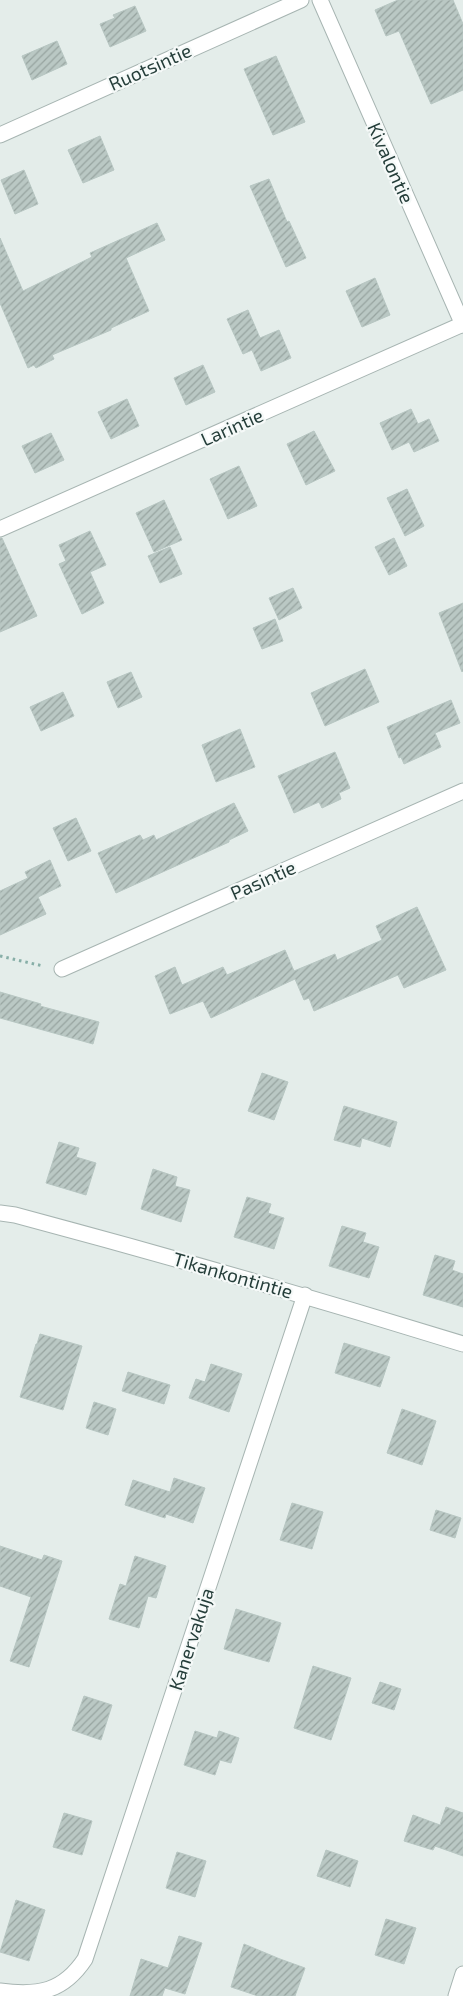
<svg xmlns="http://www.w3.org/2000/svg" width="463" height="1996" viewBox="0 0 463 1996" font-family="'Exo 2',sans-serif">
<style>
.building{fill:url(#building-hatch);stroke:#b7c6c2}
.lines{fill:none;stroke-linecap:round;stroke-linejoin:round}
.minor-casing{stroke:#a7b5b2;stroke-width:17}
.path{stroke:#87aea7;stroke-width:3;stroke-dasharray:2.5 4;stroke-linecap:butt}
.minor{stroke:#fff;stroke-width:15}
.labels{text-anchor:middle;stroke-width:4.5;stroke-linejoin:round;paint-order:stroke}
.street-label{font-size:19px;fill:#253e3a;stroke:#f5f9f8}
</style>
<defs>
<pattern id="building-hatch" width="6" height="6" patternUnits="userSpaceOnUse" patternTransform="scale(1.25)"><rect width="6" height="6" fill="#bac8c4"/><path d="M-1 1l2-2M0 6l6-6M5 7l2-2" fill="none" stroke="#97a4a0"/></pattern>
</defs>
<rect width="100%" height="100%" fill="#e4edea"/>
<g class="building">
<path d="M398,0H453L463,24V90L431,104L399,31L386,36L375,10Z"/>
<path d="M135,6L146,31L110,47L100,24L115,18L113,15Z"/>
<path d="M57,41L67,64L32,80L22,56Z"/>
<path d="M276,56L305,122L273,135L244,69Z"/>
<path d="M100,136L114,170L83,183L68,150Z"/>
<path d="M24,170L38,204L15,214L1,180Z"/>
<path d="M269,179L287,222L289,221L306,258L286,267L250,186Z"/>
<path d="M157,223L165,240L126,258L149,311L111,328V330L52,355L54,359L36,368L34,365L28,368L0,303V238L23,291L92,257L90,253Z"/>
<path d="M375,278L390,315L362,327L346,291Z"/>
<path d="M248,310L260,338L279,330L291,358L261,371L252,350L243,354L227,319Z"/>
<path d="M203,365L215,392L186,405L174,378Z"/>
<path d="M127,399L139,426L111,439L98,412Z"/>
<path d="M411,409L418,424L429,419L439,441L414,452L409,442L392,450L380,423Z"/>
<path d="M314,431L335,471L306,485L287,444Z"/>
<path d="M51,433L64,460L35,473L22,446Z"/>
<path d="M239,466L257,506L228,519L210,479Z"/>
<path d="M407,489L424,526L405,536L387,498Z"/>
<path d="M164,500L182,540L154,552L136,513Z"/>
<path d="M90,531L106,565L90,572L104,603L82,614L59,564L66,561L59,545Z"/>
<path d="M0,538H2L37,616L0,632Z"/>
<path d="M394,538L407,566L389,575L375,547Z"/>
<path d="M170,547L182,574L160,583L148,556Z"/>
<path d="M293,588L302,608L279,620L269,598Z"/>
<path d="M463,603V671L462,672L439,613Z"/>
<path d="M275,619L283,641L262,649L253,628Z"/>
<path d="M365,669L379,702L325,726L311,693Z"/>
<path d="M131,672L142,697L118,708L107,682Z"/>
<path d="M63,692L74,716L41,731L30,707Z"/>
<path d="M451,700L460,723L435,733L441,747L404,764L401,757L399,758L387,727Z"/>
<path d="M240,729L255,767L216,782L202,745Z"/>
<path d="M335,752L350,788L339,793L341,799L322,808L319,802L294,813L278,776Z"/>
<path d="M234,803L248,831L229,840V842L116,893L98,853L140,835L143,840L154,835L156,840Z"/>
<path d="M76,818L91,851L68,861L53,828Z"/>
<path d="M50,860L61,886L38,897L46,914L0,935V891L28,878L25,872Z"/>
<path d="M417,907L446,970L404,988L398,975L314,1011L309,998L304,1000L295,979L211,1018L203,1001L170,1014L155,976L175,967L182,985L223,967L227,975L285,950L294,971L335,954L337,960L382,940L376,926Z"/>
<path d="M0,992L41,1004L40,1006L99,1022L93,1044L0,1018Z"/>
<path d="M262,1073L288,1082L274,1120L248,1111Z"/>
<path d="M344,1106L397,1122L390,1147L362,1138L360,1147L334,1140Z"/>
<path d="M59,1142L79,1148L76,1157L96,1163L86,1195L46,1183Z"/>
<path d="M153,1169L177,1177L175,1186L190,1190L181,1222L141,1209Z"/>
<path d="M247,1197L271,1204L268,1213L284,1218L274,1249L234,1237Z"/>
<path d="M342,1226L366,1233L363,1242L379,1247L369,1278L329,1266Z"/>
<path d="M435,1255L455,1261L452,1270L463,1274V1307L423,1295Z"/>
<path d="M40,1334L82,1346L63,1410L20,1397L36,1344H37Z"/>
<path d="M344,1343L390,1357L380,1387L335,1373Z"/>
<path d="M211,1364L242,1374L229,1412L189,1398L196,1379L205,1382Z"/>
<path d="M128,1372L170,1385L164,1404L122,1391Z"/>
<path d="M94,1402L116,1409L108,1435L86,1428Z"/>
<path d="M402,1409L436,1421L422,1465L387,1453Z"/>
<path d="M174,1478L205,1488L193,1523L166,1514L165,1518L125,1505L133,1480L170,1492Z"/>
<path d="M292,1503L323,1512L312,1549L280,1540Z"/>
<path d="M436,1510L461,1518L455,1538L430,1530Z"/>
<path d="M0,1546L42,1560L44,1555L62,1561L29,1667L10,1661L31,1597L0,1586Z"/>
<path d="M135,1556L166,1566L156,1598L148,1596L139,1628L109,1619L120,1584L126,1586Z"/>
<path d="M236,1609L281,1623L269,1662L224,1649Z"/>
<path d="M313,1666L351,1678L331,1740L294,1728Z"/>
<path d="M380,1682L401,1689L394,1710L372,1703Z"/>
<path d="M84,1696L112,1705L101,1740L72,1730Z"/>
<path d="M195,1731L217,1738L219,1731L239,1738L231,1763L220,1760L215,1775L184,1765Z"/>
<path d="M446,1807L463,1813V1856L435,1846L433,1850L404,1841L413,1815L440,1825Z"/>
<path d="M64,1813L92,1821L82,1855L53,1847Z"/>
<path d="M326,1850L358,1861L350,1887L317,1876Z"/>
<path d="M177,1852L206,1861L195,1897L166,1888Z"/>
<path d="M16,1900L45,1910L29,1961L0,1952Z"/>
<path d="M386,1919L416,1928L404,1964L375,1955Z"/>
<path d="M179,1936L202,1943L185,1994L165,1988L162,1996H130L141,1959L168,1968Z"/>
<path d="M244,1944L280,1959L305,1968L295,1996H258L231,1987Z"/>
</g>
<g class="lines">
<defs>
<g id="minor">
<path d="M320,0L463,325"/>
<path d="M0,135L301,0"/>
<path d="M0,529L463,324"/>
<path d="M62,969L463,791"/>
<path d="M0,1213L15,1215C165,1255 314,1298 463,1344"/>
<path d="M0,1991C38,1996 63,1992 85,1959L305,1295"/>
<path d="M456,1996L463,1974"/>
</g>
</defs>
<use href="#minor" class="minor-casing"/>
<path class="path" d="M0,956L43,966"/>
<use href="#minor" class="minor"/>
</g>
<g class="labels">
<g class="street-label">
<text transform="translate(150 67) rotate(-24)" y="7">Ruotsintie</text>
<text transform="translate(391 163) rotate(66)" y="7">Kivalontie</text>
<text transform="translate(232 427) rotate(-24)" y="7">Larintie</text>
<text transform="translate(263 880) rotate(-24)" y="7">Pasintie</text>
<text transform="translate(233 1275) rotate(16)" y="7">Tikankontintie</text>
<text transform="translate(191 1639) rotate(-72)" y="7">Kanervakuja</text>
</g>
</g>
</svg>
